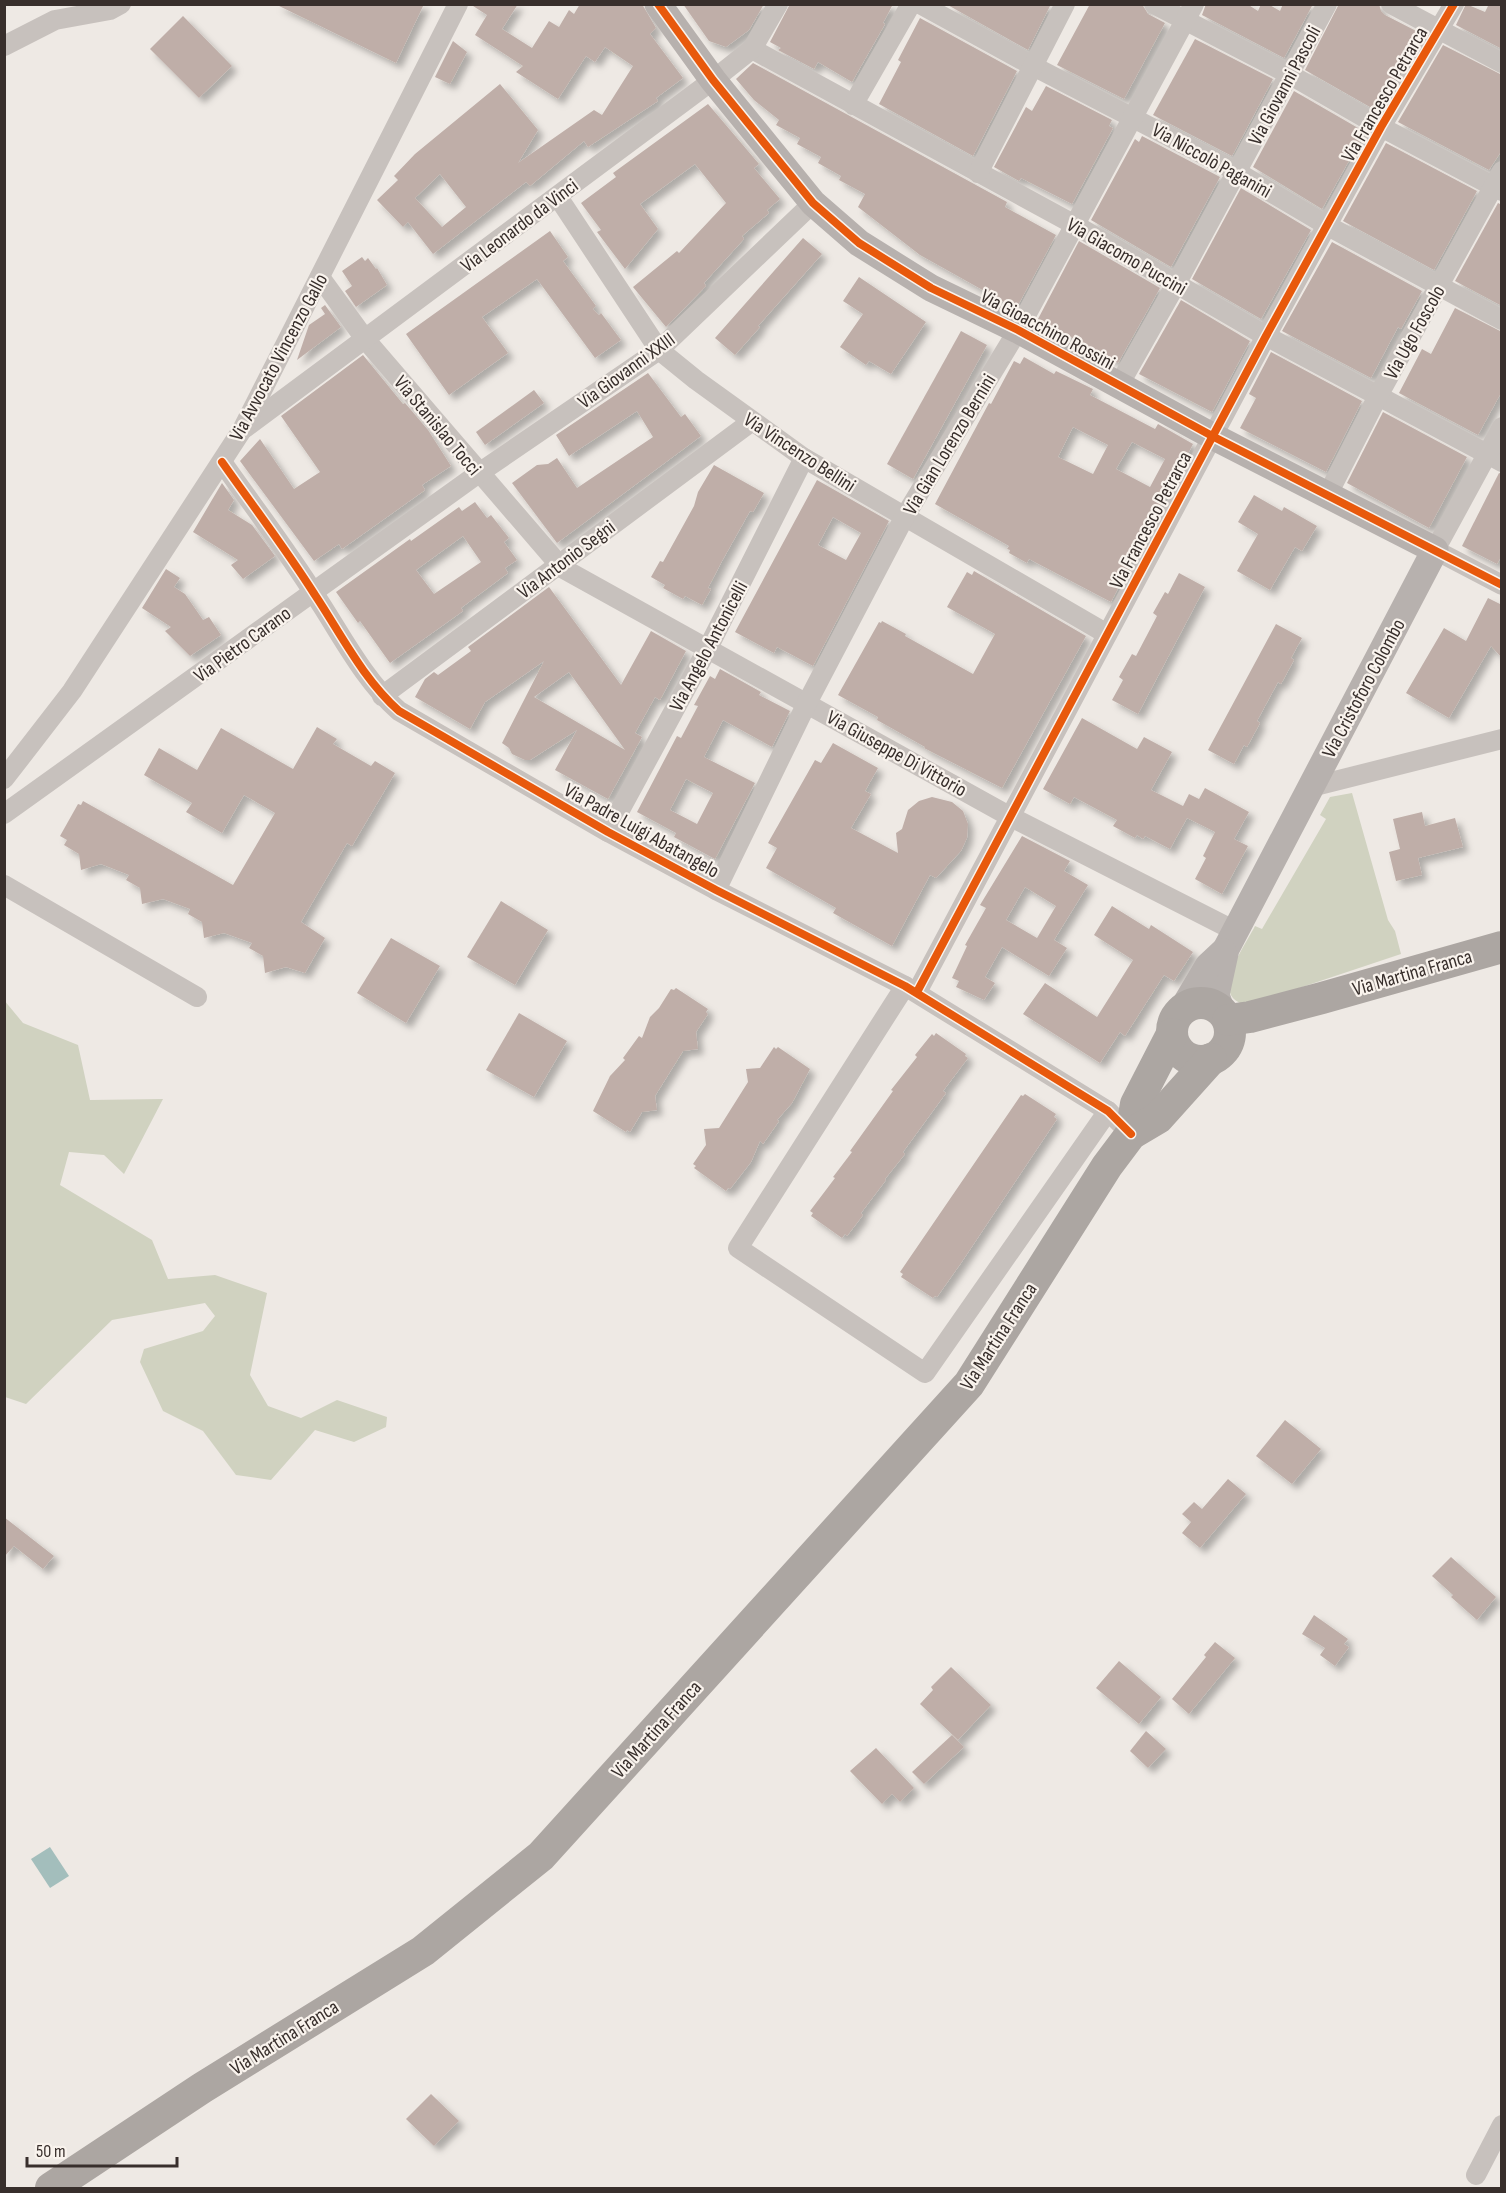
<svg xmlns="http://www.w3.org/2000/svg" width="1506" height="2193" viewBox="0 0 1506 2193" font-family="'Sofia Sans Condensed',sans-serif">
<style>
.green{fill:#d0d2c0}
.water{fill:#a3bebc}
.building{fill:#bfaea8;fill-rule:evenodd;filter:url(#shadow)}
.lines{fill:none;stroke-linecap:round;stroke-linejoin:round}
.street{stroke:#c7c1bd;stroke-width:20}
.secondary{stroke:#b7b1ae;stroke-width:27}
.primary{stroke:#aca6a2;stroke-width:32}
.cycleway-casing{stroke:#f9f3ed;stroke-width:11}
.cycleway{stroke:#e8590c;stroke-width:8}
.labels{text-anchor:middle;stroke-width:4.5;stroke-linejoin:round;paint-order:stroke}
.street-label{font-size:20px;fill:#382f2c;stroke:#f9f3ed}
</style>
<defs>
<filter id="shadow"><feDropShadow dx="5.5" dy="5.5" stdDeviation="3" flood-color="#0004"/></filter>
</defs>
<rect width="100%" height="100%" fill="#eee9e4"/>
<g class="green">
<path d="M1352,793L1388,920L1395,931L1401,954L1248,1005C1206,998 1245,946 1255,926L1262,929L1326,819L1320,815L1330,797Z"/>
<path d="M4,1000L23,1023L78,1045L90,1100L163,1099L124,1174L104,1155L69,1152L60,1185L152,1240L168,1279L215,1275L267,1293L250,1375L268,1406L301,1418L337,1400L387,1417L386,1427L354,1442L315,1430L271,1480L236,1475L203,1431L163,1411L140,1362L144,1349L203,1331L215,1316L205,1303L112,1320L26,1404L5,1397Z"/>
</g>
<path class="water" d="M50,1847L69,1876L50,1888L31,1859Z"/>
<g class="building">
<path d="M275,4H424L396,63Z"/>
<path d="M470,4H518L502,29L532,48L549,21L559,27L569,10L574,14L580,4H642L656,28L650,34L683,78L656,98L658,101L588,147L584,141L530,186L526,182L433,254L408,222L403,227L377,200L398,180L394,176L415,154L500,84L538,130L518,163L594,110L602,115L633,66L605,47L595,62L586,56L558,99L516,72L523,66L475,35L487,15ZM440,174L466,207L442,227L415,198Z"/>
<path d="M683,4H764L749,30L726,47L709,41Z"/>
<path d="M790,4H893L883,23L885,24L852,82L818,62L814,69L778,50L781,48L770,42Z"/>
<path d="M946,4H1051L1028,50Z"/>
<path d="M1090,4H1142L1148,14L1165,23L1124,99L1057,65Z"/>
<path d="M1206,4H1247L1258,11L1261,4H1268L1280,11L1283,4H1313L1284,58L1202,15Z"/>
<path d="M1339,4H1379L1381,11L1385,15L1422,34L1377,111L1305,70Z"/>
<path d="M1466,4L1485,12L1489,4H1502V49L1456,25Z"/>
<path d="M183,16L232,66L199,98L150,49Z"/>
<path d="M920,18L1017,71L973,156L879,104L901,62L898,60Z"/>
<path d="M1195,39L1273,79L1232,156L1153,115Z"/>
<path d="M453,41L467,52L450,84L435,77Z"/>
<path d="M1443,45L1502,75V150L1489,170L1398,122Z"/>
<path d="M753,63L1007,202L1005,207L1056,235L1017,307H1013L920,255L858,207L865,194L839,180L841,176L818,163L821,157L797,144L800,138L776,125L779,120L754,100L736,79Z"/>
<path d="M1046,86L1112,120L1109,126L1113,128L1072,204L1021,178L1019,181L994,167L1026,107L1032,111Z"/>
<path d="M1294,91L1365,132L1322,209L1253,167Z"/>
<path d="M708,104L759,164L754,168L780,199L767,210L769,213L742,236L744,239L704,283L706,286L666,327L633,287L677,251L679,253L726,203L695,164L640,204L658,229L625,269L597,232L601,230L581,203L616,177L613,173Z"/>
<path d="M1142,136L1220,177L1171,267L1091,220L1135,139L1139,142Z"/>
<path d="M1386,143L1477,191L1434,270L1343,221Z"/>
<path d="M1241,188L1311,230L1261,319L1192,279Z"/>
<path d="M1498,203L1502,205V306L1455,281Z"/>
<path d="M550,231L568,257L563,261L596,306L593,309L599,315L601,313L621,340L595,358L537,279L482,317L508,353L449,395L406,334Z"/>
<path d="M803,238L822,254L758,326L760,327L735,355L715,338Z"/>
<path d="M1079,241L1160,288L1118,363L1038,319Z"/>
<path d="M1332,242L1422,291L1401,329L1398,327L1371,378L1282,331Z"/>
<path d="M362,257L365,261L368,258L376,269L377,268L387,285L356,307L345,291L352,286L342,271Z"/>
<path d="M859,277L926,322L891,374L869,361L866,365L840,347L863,314L843,301Z"/>
<path d="M1181,300L1250,341L1212,412L1139,374Z"/>
<path d="M325,305L341,327L297,360L309,325L325,314L321,308Z"/>
<path d="M1455,308L1502,332V391L1478,435L1399,393L1422,349L1431,354Z"/>
<path d="M961,331L987,345L913,479L887,464Z"/>
<path d="M1271,352L1362,401L1326,472L1240,428L1256,398L1249,394Z"/>
<path d="M363,355L403,404L405,403L428,430L451,466L422,485L425,490L342,549L339,544L314,561L240,461L260,439L294,489L320,472L281,416Z"/>
<path d="M1024,357L1054,374L1056,371L1093,389L1090,395L1155,429L1158,424L1193,444L1111,602L1029,559L1027,563L1009,553L1010,550L1007,549L1009,546L935,504L989,403L991,404L1014,361L1020,364ZM1073,427L1108,445L1093,474L1058,457ZM1132,442L1165,459L1150,487L1116,469Z"/>
<path d="M648,373L681,417L685,414L701,436L557,543L512,483L537,465L548,464L557,458L577,488L653,437L637,411L569,456L556,435Z"/>
<path d="M534,390L544,403L485,445L476,432Z"/>
<path d="M1383,412L1467,457L1429,528L1347,483Z"/>
<path d="M714,465L764,493L753,512L750,511L722,561L708,588L711,589L702,605L685,596L683,599L663,588L665,585L651,577L660,561L663,562L694,506L698,492Z"/>
<path d="M1499,473L1502,474V555L1497,564L1462,546Z"/>
<path d="M817,480L889,521L813,666L777,647L774,653L735,632ZM833,517L861,533L846,560L818,545Z"/>
<path d="M222,483L234,500L228,510L252,525L275,556L243,579L231,565L238,560L193,532Z"/>
<path d="M1254,495L1282,511L1284,507L1317,526L1302,551L1295,547L1270,590L1237,571L1258,534L1238,522Z"/>
<path d="M475,502L487,518L491,515L509,538L504,542L517,560L505,568L508,573L461,608L463,611L390,663L360,621L358,623L336,592L410,539L411,541L459,507L462,511ZM463,536L481,562L434,594L416,570Z"/>
<path d="M166,569L180,578L174,587L185,594L203,620L209,617L221,635L190,656L165,631L171,627L142,608Z"/>
<path d="M974,571L1086,636L1002,788L924,748L925,747L877,720L878,717L838,695L879,622L881,623L882,621L906,634L905,636L973,674L995,634L947,607L967,572L972,575Z"/>
<path d="M1179,573L1205,587L1138,714L1112,700L1123,680L1119,677L1132,654L1136,656L1157,616L1153,613L1165,592L1168,594Z"/>
<path d="M549,587L621,685L651,631L686,651L660,700L655,697L635,733L642,737L608,799L555,770L577,730L530,760H525L512,754L509,748L502,743L544,661L485,702L470,729L415,697L425,679L434,672L438,675L471,651L468,647ZM569,672L625,750L534,697Z"/>
<path d="M1488,598L1502,605V658L1491,646L1449,718L1406,693L1444,628L1466,641Z"/>
<path d="M1276,624L1302,638L1291,658L1294,660L1281,684L1278,682L1257,721L1260,723L1247,747L1244,745L1234,764L1208,750Z"/>
<path d="M720,669L761,692L759,695L790,711L772,747L723,720L704,757L755,783L715,859L674,837L676,833L637,812L677,736L681,738L698,706L694,705L710,676L715,679ZM686,779L713,793L697,824L670,810Z"/>
<path d="M1082,718L1137,749L1144,737L1172,752L1151,790L1183,806L1189,794L1199,799L1205,788L1249,812L1234,839L1248,846L1222,894L1195,879L1206,858L1203,856L1215,832L1187,818L1170,849L1145,836L1143,839L1137,835L1135,838L1113,826L1117,820L1074,797L1070,804L1043,789Z"/>
<path d="M317,727L337,739L333,744L371,766L375,761L395,773L352,846L347,843L301,922L325,938L305,973L286,967L265,973L263,956L249,948L252,943L224,933L204,938L202,922L188,914L190,909L163,899L142,904L140,888L126,880L129,875L101,864L81,870L79,854L64,845L67,840L60,836L78,804L81,805L83,801L233,885L275,813L244,795L222,833L186,812L192,803L144,775L159,748L197,770L221,728L293,769Z"/>
<path d="M833,743L878,768L865,791L871,794L851,828L898,853L896,833L902,829L908,810L919,801L932,797L952,802L963,811L968,824L967,838L961,851L936,878L930,875L892,946L833,913L836,908L766,868L777,848L768,843L815,760L821,763Z"/>
<path d="M1422,812L1425,826L1455,818L1463,847L1418,858L1422,875L1396,881L1389,852L1400,849L1393,819Z"/>
<path d="M1022,836L1070,861L1064,871L1088,885L1054,940L1067,948L1049,976L1002,947L985,977L995,983L984,1000L956,987L959,981L952,978L967,946L965,945L986,908L980,905ZM1025,887L1056,906L1037,938L1006,920Z"/>
<path d="M501,901L548,930L515,985L467,957Z"/>
<path d="M1112,906L1149,929L1151,925L1193,952L1174,981L1164,975L1125,1036L1120,1032L1100,1063L1023,1014L1045,983L1097,1017L1133,960L1094,935Z"/>
<path d="M391,938L440,966L406,1023L357,993Z"/>
<path d="M676,988L708,1009L706,1012L708,1014L696,1032L698,1049L683,1051L655,1096L657,1110L642,1112L630,1132L627,1130L626,1132L593,1111L610,1076L625,1060L623,1058L639,1036L642,1038L650,1017L659,1008L671,989L674,990Z"/>
<path d="M519,1013L567,1041L534,1097L486,1070Z"/>
<path d="M936,1033L966,1054L965,1056L968,1058L943,1091L946,1093L903,1152L905,1154L885,1179L886,1180L861,1213L863,1215L847,1236L845,1234L842,1238L811,1216L813,1213L810,1211L835,1178L833,1177L852,1152L850,1151L893,1091L891,1090L917,1057L915,1055L932,1034L934,1036Z"/>
<path d="M774,1047L776,1049L778,1047L810,1069L792,1103L777,1120L779,1121L763,1144L760,1141L751,1162L730,1189L728,1188L726,1191L694,1168L696,1166L693,1164L706,1145L704,1129L719,1128L748,1082L746,1069L760,1068Z"/>
<path d="M1025,1094L1056,1114L1054,1117L1057,1119L961,1263L937,1297L935,1296L933,1298L901,1277L903,1274L900,1272L1021,1095L1023,1096Z"/>
<path d="M1285,1420L1321,1449L1292,1484L1256,1456Z"/>
<path d="M1228,1479L1246,1494L1200,1548L1182,1533L1191,1522L1182,1514L1194,1502L1202,1509Z"/>
<path d="M4,1517L54,1556L43,1569L14,1546L4,1557Z"/>
<path d="M1451,1557L1496,1597L1477,1620L1451,1597L1453,1595L1432,1576Z"/>
<path d="M1314,1615L1348,1639L1344,1644L1349,1647L1335,1666L1320,1655L1325,1648L1302,1634Z"/>
<path d="M1215,1642L1235,1658L1189,1714L1172,1699L1206,1657L1204,1655Z"/>
<path d="M1119,1661L1161,1697L1139,1724L1096,1688Z"/>
<path d="M951,1667L991,1705L958,1740L920,1704L933,1690L931,1687Z"/>
<path d="M1146,1731L1166,1749L1148,1768L1130,1751Z"/>
<path d="M952,1735L964,1747L924,1784L912,1772Z"/>
<path d="M876,1748L914,1788L900,1802L892,1794L882,1804L850,1771Z"/>
<path d="M431,2094L459,2121L434,2146L406,2119Z"/>
</g>
<g class="lines">
<g class="street">
<path d="M920,4L1033,66L1237,172L1328,226L1502,320"/>
<path d="M1154,4L1289,74L1381,127L1502,191"/>
<path d="M1391,4L1502,63"/>
<path d="M4,46L55,20L110,10L121,4"/>
<path d="M752,49L1075,225L1266,336L1502,462"/>
<path d="M853,105L911,4"/>
<path d="M978,173L1065,4"/>
<path d="M558,197L659,350L696,380L804,458L1107,634"/>
<path d="M320,277L365,339L562,568L1009,816L1235,931"/>
<path d="M1119,385L1176,284L1327,4"/>
<path d="M1502,427L1435,550L1502,585"/>
<path d="M245,428L713,80L752,49L778,4"/>
<path d="M222,462C253,506 286,549 315,595C341,634 363,679 399,711L608,832L716,890L905,986L1108,1111L1131,1134"/>
<path d="M1328,494L1378,396L1502,171"/>
<path d="M382,696L751,422"/>
<path d="M4,779L72,691L242,430L458,4"/>
<path d="M1311,787L1502,739"/>
<path d="M4,814L479,473L659,350L813,203"/>
<path d="M608,832L708,648L804,458"/>
<path d="M4,885L197,997"/>
<path d="M716,890L807,703L905,516L1018,330L1194,4"/>
<path d="M905,986L738,1248L925,1373L1108,1111"/>
<path d="M917,992L1266,336L1381,127L1454,4"/>
<path d="M1476,2175L1502,2125"/>
</g>
<g class="secondary">
<path d="M658,4L713,80L813,203L859,243L931,288L1018,330L1214,437L1435,550L1226,949L1216,995L1222,1012"/>
<path d="M1182,1010L1208,966L1223,952"/>
</g>
<g class="primary">
<circle cx="1201" cy="1032" r="29"/>
<path d="M1228,1020L1250,1017L1322,998L1502,947"/>
<path d="M1131,1134L1136,1104L1172,1034"/>
<path d="M51,2188L202,2088L423,1951L541,1856L969,1384L1107,1166L1131,1134L1158,1118L1211,1059"/>
</g>
<defs>
<g id="cycleway">
<path d="M658,4L713,80L813,203L859,243L931,288L1018,330L1214,437L1502,585"/>
<path d="M222,462C253,506 286,549 315,595C341,634 363,679 399,711L608,832L716,890L905,986L1108,1111L1131,1134"/>
<path d="M917,992L1266,336L1381,127L1454,4"/>
</g>
</defs>
<use href="#cycleway" class="cycleway-casing"/>
<use href="#cycleway" class="cycleway"/>
</g>
<g class="labels">
<g class="street-label">
<text transform="translate(1284 85) rotate(-62)" y="7">Via Giovanni Pascoli</text>
<text transform="translate(1384 94) rotate(-60)" y="7">Via Francesco Petrarca</text>
<text transform="translate(1212 160) rotate(29)" y="7">Via Niccolò Paganini</text>
<text transform="translate(519 225) rotate(-37)" y="7">Via Leonardo da Vinci</text>
<text transform="translate(1127 256) rotate(30)" y="7">Via Giacomo Puccini</text>
<text transform="translate(1048 329) rotate(28)" y="7">Via Gioacchino Rossini</text>
<text transform="translate(1414 332) rotate(-61)" y="7">Via Ugo Foscolo</text>
<text transform="translate(278 357) rotate(-62)" y="7">Via Avvocato Vincenzo Gallo</text>
<text transform="translate(626 370) rotate(-36)" y="7">Via Giovanni XXIII</text>
<text transform="translate(438 425) rotate(50)" y="7">Via Stanislao Tocci</text>
<text transform="translate(949 444) rotate(-59)" y="7">Via Gian Lorenzo Bernini</text>
<text transform="translate(800 452) rotate(33)" y="7">Via Vincenzo Bellini</text>
<text transform="translate(1150 520) rotate(-62)" y="7">Via Francesco Petrarca</text>
<text transform="translate(566 559) rotate(-37)" y="7">Via Antonio Segni</text>
<text transform="translate(242 644) rotate(-36)" y="7">Via Pietro Carano</text>
<text transform="translate(708 646) rotate(-62)" y="7">Via Angelo Antonicelli</text>
<text transform="translate(1363 688) rotate(-62)" y="7">Via Cristoforo Colombo</text>
<text transform="translate(897 753) rotate(29)" y="7">Via Giuseppe Di Vittorio</text>
<text transform="translate(642 830) rotate(29)" y="7">Via Padre Luigi Abatangelo</text>
<text transform="translate(1412 972) rotate(-16)" y="7">Via Martina Franca</text>
<text transform="translate(998 1336) rotate(-57)" y="7">Via Martina Franca</text>
<text transform="translate(656 1729) rotate(-48)" y="7">Via Martina Franca</text>
<text transform="translate(284 2037) rotate(-32)" y="7">Via Martina Franca</text>
</g>
</g>
<rect width="1506" height="2193" fill="none" stroke="#382f2c" stroke-width="12"/>
<path d="M27 2157v9h150v-9" fill="none" stroke="#382f2c" stroke-width="3"/>
<text x="36" y="2157" font-size="18" fill="#382f2c" stroke="#f9f3ed" stroke-width="4.5" paint-order="stroke">50 m</text>
</svg>
